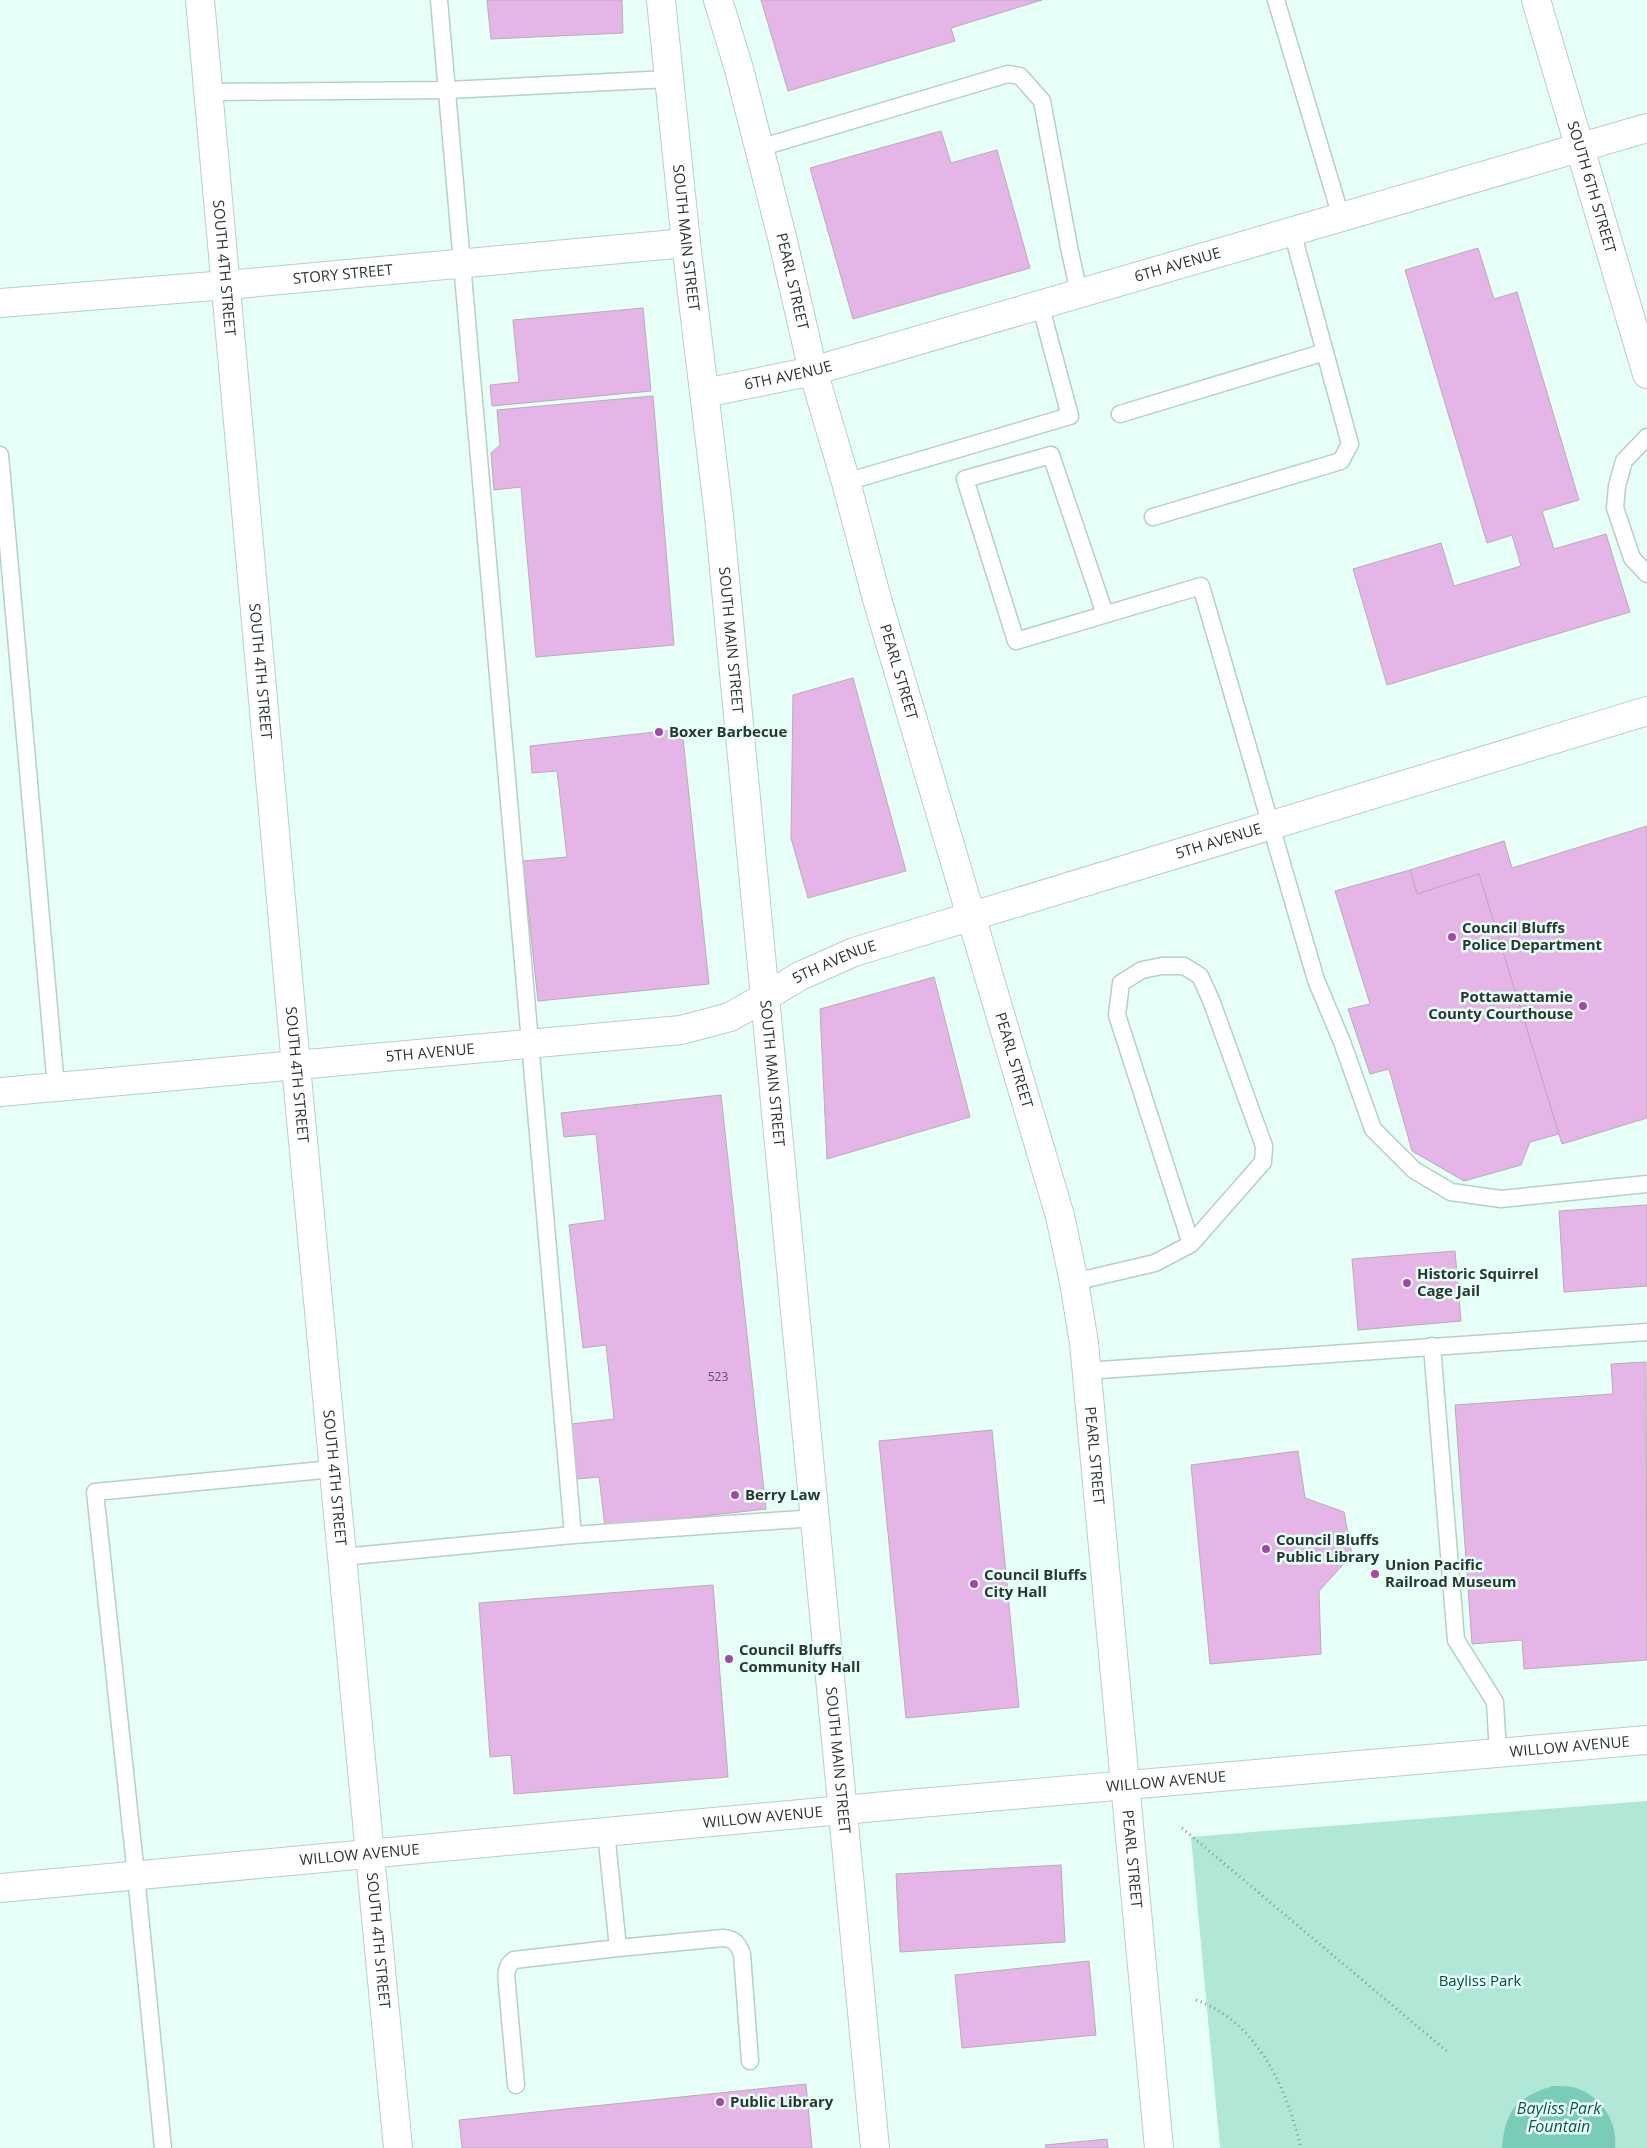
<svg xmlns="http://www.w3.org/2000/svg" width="1647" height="2148" viewBox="0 0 1647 2148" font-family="'Open Sans',sans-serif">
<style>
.green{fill:#b0e7d7}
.water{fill:#79ccb7}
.building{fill:#e6b5e8;stroke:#b9aaba}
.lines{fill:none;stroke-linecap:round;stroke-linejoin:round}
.lane-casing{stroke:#b6cfc7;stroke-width:19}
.street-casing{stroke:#b6cfc7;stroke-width:30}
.secondary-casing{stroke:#b6cfc7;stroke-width:30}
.primary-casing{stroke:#b6cfc7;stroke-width:30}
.path{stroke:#869792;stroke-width:3;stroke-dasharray:1 4;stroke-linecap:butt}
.lane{stroke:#fff;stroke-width:16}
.street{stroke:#fff;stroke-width:28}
.secondary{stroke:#fff;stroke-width:28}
.primary{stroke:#fff;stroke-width:28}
.poi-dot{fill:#a545ad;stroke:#e6fff7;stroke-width:2}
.labels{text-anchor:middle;stroke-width:5;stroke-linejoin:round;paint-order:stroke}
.number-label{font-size:12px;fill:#5a5660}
.street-label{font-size:15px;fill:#2c3633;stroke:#e6fff7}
.poi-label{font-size:15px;font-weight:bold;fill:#2c3633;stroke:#e6fff7;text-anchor:start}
.park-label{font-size:15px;fill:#004d3f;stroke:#e6fff7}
.water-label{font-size:16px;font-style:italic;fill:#0e5546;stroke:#e6fff7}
</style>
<rect width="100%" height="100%" fill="#e6fff7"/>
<path class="green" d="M1647,1801V2148H1220L1191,1837Z"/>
<path class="water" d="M1553,2086C1560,2086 1569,2086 1576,2088C1601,2096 1618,2122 1615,2148H1502C1505,2110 1517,2097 1553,2086Z"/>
<g class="building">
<path d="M487,0H622L623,33L491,39Z"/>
<path d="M761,0H1042L951,28L955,41L788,91Z"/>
<path d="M941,131L951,163L997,150L1030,268L853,319L810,168Z"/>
<path d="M1478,248L1494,299L1517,292L1579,500L1542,511L1554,549L1606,534L1630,612L1387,685L1353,569L1441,543L1454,586L1521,566L1512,535L1487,543L1405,270Z"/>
<path d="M643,308L651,391L492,406L490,385L519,382L513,320Z"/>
<path d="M653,396L674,645L536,657L521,487L494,490L491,453L500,445L497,410Z"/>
<path d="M853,678L906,871L808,898L791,838L793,695Z"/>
<path d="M682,729L709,984L538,1001L523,861L567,857L557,771L532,773L530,746Z"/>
<path d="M1647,826V1118L1562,1144L1479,874L1417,894L1410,870L1504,841L1512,868Z"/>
<path d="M1410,870L1417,894L1479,874L1559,1134L1530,1142L1521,1165L1464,1181L1412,1151L1389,1069L1370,1074L1348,1009L1370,1004L1335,891Z"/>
<path d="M934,977L970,1117L827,1159L820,1009Z"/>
<path d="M721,1095L766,1509L605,1527L599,1477L577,1479L571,1424L614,1419L606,1345L583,1348L569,1225L605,1220L596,1134L564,1137L561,1113Z"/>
<path d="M1647,1205V1286L1564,1292L1559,1211Z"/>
<path d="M1455,1251L1461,1321L1358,1330L1352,1259Z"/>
<path d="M1646,1362L1647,1660L1524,1669L1522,1640L1472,1644L1455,1405L1613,1394L1611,1364Z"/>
<path d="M992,1430L1019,1707L906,1718L879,1441Z"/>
<path d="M1298,1451L1305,1498L1344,1512L1352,1555L1319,1591L1321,1654L1210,1664L1191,1465Z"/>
<path d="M713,1585L728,1777L514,1794L511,1755L490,1757L479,1603Z"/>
<path d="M1061,1865L1065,1942L900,1952L896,1874Z"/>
<path d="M1089,1961L1096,2035L962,2048L955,1975Z"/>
<path d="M806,2084L812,2148H462L459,2120Z"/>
<path d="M1107,2139L1108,2148H1046L1045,2145Z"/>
</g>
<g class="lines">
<defs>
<g id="lane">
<path d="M439,0L573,1535"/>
<path d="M1276,0L1341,217"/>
<path d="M210,92L448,90L669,79"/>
<path d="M759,148L1008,74L1020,76L1042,101L1069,247L1079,293"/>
<path d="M1120,414L1325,352"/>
<path d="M1647,437L1624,461L1617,486L1615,508L1632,558L1647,574"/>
<path d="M0,455L56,1087"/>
<path d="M846,482L1070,416L1040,304"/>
<path d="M1153,517L1341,461L1350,444L1292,231"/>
<path d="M1105,614L1051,455L965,479L1016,641L1201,586L1316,980L1342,1042L1373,1129L1414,1170L1451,1192L1501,1199L1647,1184"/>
<path d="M1074,1282L1155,1263L1191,1244L1263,1162L1264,1146L1211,1000L1200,976L1184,966H1162L1142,970L1121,983L1117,1015L1191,1244"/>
<path d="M1432,1346L1456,1640L1495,1702L1498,1753"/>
<path d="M1086,1371L1647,1332"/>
<path d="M342,1557L573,1535L815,1518"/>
<path d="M606,1832L618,1948L723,1938C735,1939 738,1944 742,1954L750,2061"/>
<path d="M516,2085L507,1985C506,1975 505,1966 514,1960L618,1948"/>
<path d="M163,2148L136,1875L95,1492L333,1469"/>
</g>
<g id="street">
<path id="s1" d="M200,0L296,1066L370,1855"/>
<path id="s2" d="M0,303L227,285L686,243"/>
<path id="s3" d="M705,393L813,371L1647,128"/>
<path id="s4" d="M0,1092L681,1030L730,1017L765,997"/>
</g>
<g id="secondary">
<path id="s5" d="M661,0L686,243L719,516L875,2148"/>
<path id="s6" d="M718,0L739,69L782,237L813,371L846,482L877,599L1060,1216L1074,1282L1084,1343L1159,2148"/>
<path id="s7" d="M765,997L800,976L854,952L1647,711"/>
<path id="s8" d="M370,1855L398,2148"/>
<path id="s9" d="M0,1888L897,1805L1647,1740"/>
</g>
<g id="primary">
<path id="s10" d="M1536,0L1647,374"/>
</g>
</defs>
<use href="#lane" class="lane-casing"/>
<use href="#street" class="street-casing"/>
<use href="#secondary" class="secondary-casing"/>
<use href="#primary" class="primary-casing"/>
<g class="path">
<path d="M1182,1828L1449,2053"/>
<path d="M1196,2000C1258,2022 1287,2089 1301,2148"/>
</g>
<use href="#lane" class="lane"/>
<use href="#street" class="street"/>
<use href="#secondary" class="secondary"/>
<use href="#primary" class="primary"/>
</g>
<g class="poi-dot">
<circle cx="659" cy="732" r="5"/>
<circle cx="1452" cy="937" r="5"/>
<circle cx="1583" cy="1006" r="5"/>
<circle cx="1407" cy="1283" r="5"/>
<circle cx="735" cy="1495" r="5"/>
<circle cx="1266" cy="1549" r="5"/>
<circle cx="1375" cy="1574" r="5"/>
<circle cx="974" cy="1584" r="5"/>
<circle cx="729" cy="1659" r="5"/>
<circle cx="720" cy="2102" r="5"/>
</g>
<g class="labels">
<g class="number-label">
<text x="718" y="1381">523</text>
</g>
<g class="street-label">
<text dy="5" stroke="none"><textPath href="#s10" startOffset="195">SOUTH 6TH STREET</textPath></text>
<text dy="5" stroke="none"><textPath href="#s5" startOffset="239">SOUTH MAIN STREET</textPath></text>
<text dy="5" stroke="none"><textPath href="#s3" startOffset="490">6TH AVENUE</textPath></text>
<text dy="5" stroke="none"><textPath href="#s1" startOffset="269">SOUTH 4TH STREET</textPath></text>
<text dy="5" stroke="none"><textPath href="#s2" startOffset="344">STORY STREET</textPath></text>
<text dy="5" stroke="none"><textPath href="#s6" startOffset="291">PEARL STREET</textPath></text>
<text dy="5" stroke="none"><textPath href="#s3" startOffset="85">6TH AVENUE</textPath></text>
<text dy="5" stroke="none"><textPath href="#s5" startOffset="644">SOUTH MAIN STREET</textPath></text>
<text dy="5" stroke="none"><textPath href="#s1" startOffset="674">SOUTH 4TH STREET</textPath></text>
<text dy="5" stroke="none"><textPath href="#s6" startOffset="696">PEARL STREET</textPath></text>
<text dy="5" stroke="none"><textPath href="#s7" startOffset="481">5TH AVENUE</textPath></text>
<text dy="5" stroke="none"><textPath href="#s7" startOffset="78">5TH AVENUE</textPath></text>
<text dy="5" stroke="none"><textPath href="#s4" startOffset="432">5TH AVENUE</textPath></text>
<text dy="5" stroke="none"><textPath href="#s6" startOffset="1101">PEARL STREET</textPath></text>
<text dy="5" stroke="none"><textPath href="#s5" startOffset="1079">SOUTH MAIN STREET</textPath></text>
<text dy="5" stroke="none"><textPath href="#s1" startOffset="1079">SOUTH 4TH STREET</textPath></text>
<text dy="5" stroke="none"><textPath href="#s6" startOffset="1506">PEARL STREET</textPath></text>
<text dy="5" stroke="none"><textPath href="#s1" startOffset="1484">SOUTH 4TH STREET</textPath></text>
<text dy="5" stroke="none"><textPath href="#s9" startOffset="1576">WILLOW AVENUE</textPath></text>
<text dy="5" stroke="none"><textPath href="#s5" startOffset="1769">SOUTH MAIN STREET</textPath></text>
<text dy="5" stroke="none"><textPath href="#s9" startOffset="1171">WILLOW AVENUE</textPath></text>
<text dy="5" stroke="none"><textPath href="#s9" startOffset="766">WILLOW AVENUE</textPath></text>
<text dy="5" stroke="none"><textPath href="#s9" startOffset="361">WILLOW AVENUE</textPath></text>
<text dy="5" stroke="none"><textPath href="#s6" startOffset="1911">PEARL STREET</textPath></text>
<text dy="5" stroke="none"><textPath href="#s8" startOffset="86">SOUTH 4TH STREET</textPath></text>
</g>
<g class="poi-label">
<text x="669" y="737">Boxer Barbecue</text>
<text x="1462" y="933">Council Bluffs<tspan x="1462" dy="17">Police Department</tspan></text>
<text x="1573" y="1002" text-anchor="end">Pottawattamie<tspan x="1573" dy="17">County Courthouse</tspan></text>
<text x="1417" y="1279">Historic Squirrel<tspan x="1417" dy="17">Cage Jail</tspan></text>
<text x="745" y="1500">Berry Law</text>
<text x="1276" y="1545">Council Bluffs<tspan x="1276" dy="17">Public Library</tspan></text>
<text x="1385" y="1570">Union Pacific<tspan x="1385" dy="17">Railroad Museum</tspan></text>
<text x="984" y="1580">Council Bluffs<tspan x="984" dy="17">City Hall</tspan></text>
<text x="739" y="1655">Council Bluffs<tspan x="739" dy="17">Community Hall</tspan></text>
<text x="730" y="2107">Public Library</text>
</g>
<g class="park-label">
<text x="1480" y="1986">Bayliss Park</text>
</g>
<g class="water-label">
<text x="1559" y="2114">Bayliss Park<tspan x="1559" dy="18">Fountain</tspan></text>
</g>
</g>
</svg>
